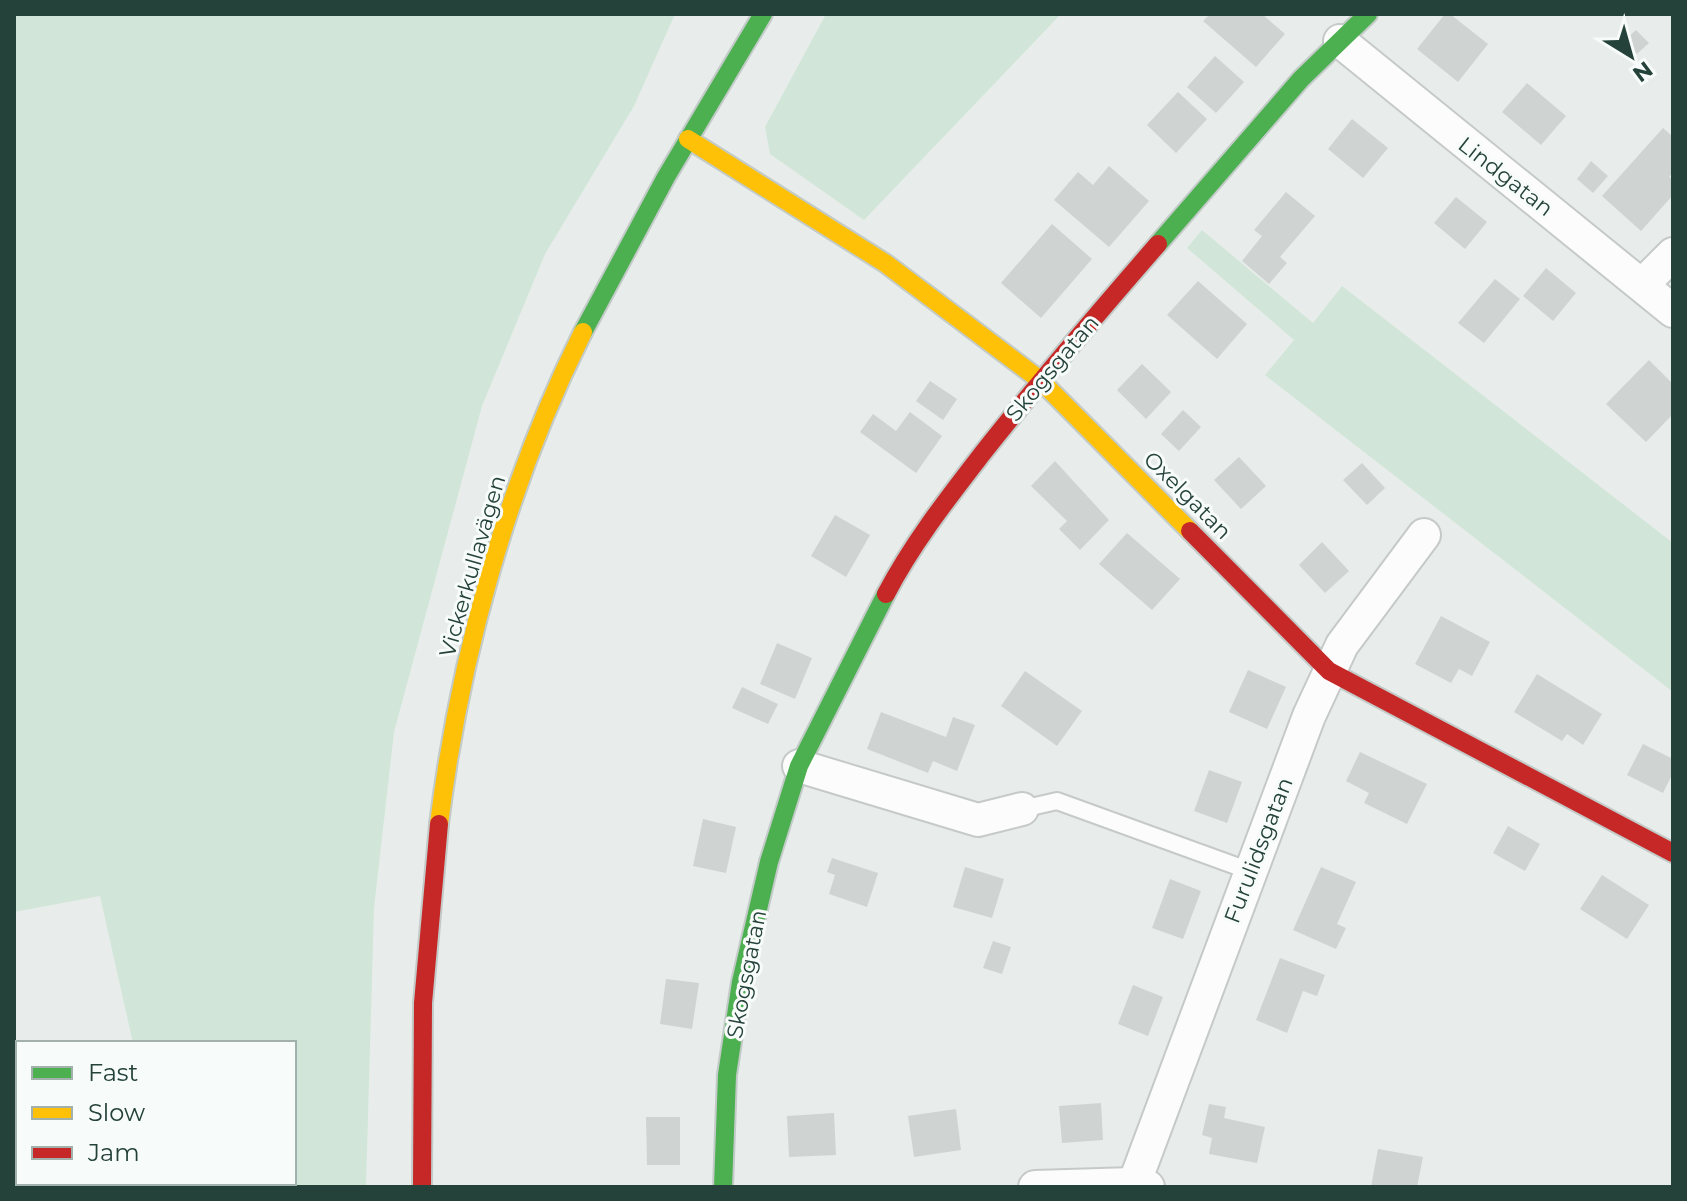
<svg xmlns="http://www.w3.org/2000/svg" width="1687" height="1201" viewBox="0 0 1687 1201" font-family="Montserrat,sans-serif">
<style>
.green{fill:#d1e6d8}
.building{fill:#cfd4d2}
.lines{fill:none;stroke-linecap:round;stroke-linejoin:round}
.lane-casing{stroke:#c5cac8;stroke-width:20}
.street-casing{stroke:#c5cac8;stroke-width:36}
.fast-casing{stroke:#c3cbc8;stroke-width:22}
.slow-casing{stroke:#c3cbc8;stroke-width:22}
.jam-casing{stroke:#c3cbc8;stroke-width:22}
.lane{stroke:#fcfcfc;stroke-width:16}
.street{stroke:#fcfcfc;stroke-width:32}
.fast{stroke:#4caf50;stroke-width:18}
.slow{stroke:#ffc107;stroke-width:18}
.jam{stroke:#c62828;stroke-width:18}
.labels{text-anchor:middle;stroke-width:6;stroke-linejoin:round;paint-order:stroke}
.street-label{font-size:22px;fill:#24423a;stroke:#f7fbf9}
</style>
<rect width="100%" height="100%" fill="#e8edeb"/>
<g class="green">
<path d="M14,14H675L634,106L545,254L482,406L394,732L374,908L366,1187H166L165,1183H294V1043H133L100,896L14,912Z"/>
<path d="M826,14H1061L864,220L770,154L765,127Z"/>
<path d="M1202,230L1313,323L1342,286L1673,543V692L1265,375L1294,340L1187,248Z"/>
</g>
<g class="building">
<path d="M1210,14H1262L1285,34L1256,67L1203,21Z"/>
<path d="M1445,14H1450L1488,44L1458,82L1417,49Z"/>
<path d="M1636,30L1649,43L1637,54L1625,40Z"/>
<path d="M1215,56L1244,82L1216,113L1187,87Z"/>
<path d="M1527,83L1566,116L1541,145L1502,112Z"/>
<path d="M1178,92L1207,119L1176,153L1147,125Z"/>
<path d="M1352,119L1388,148L1363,178L1328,149Z"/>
<path d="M1663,128L1673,137V172L1669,177L1673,180V195L1641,231L1602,196Z"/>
<path d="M1591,161L1608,176L1593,193L1577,179Z"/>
<path d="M1109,166L1149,201L1109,247L1054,200L1078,172L1093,185Z"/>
<path d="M1286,192L1315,216L1280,257L1287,263L1269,284L1242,261L1262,236L1254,230Z"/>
<path d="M1456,197L1487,222L1465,249L1434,223Z"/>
<path d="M1052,224L1092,259L1041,318L1001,283Z"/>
<path d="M1546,268L1576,293L1553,321L1523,296Z"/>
<path d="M1495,279L1520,299L1484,343L1458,323Z"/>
<path d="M1198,281L1247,324L1217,359L1167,315Z"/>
<path d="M1649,360L1673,384V414L1646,442L1606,404Z"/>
<path d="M1142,364L1171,392L1146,419L1117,390Z"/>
<path d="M930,381L957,399L943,420L916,401Z"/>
<path d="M1183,410L1201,427L1179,451L1161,434Z"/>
<path d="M910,412L942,436L916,473L860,432L873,414L896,431Z"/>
<path d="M1239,457L1266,486L1241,509L1214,480Z"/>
<path d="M1055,461L1109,520L1080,550L1059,529L1067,521L1031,486Z"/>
<path d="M1362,463L1385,488L1367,505L1343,480Z"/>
<path d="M835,515L870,535L846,577L811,556Z"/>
<path d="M1127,533L1180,579L1152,610L1099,564Z"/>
<path d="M1322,542L1349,571L1325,593L1299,565Z"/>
<path d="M1441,616L1490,642L1472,676L1459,669L1451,683L1415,664Z"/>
<path d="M777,643L812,658L795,699L760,684Z"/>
<path d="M1248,670L1286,687L1267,729L1229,712Z"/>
<path d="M1025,671L1082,711L1057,746L1001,706Z"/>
<path d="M1537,674L1602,714L1583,745L1567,734L1562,741L1514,712Z"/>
<path d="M742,687L778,704L768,724L732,708Z"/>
<path d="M881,712L946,737L953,717L975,725L957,771L933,761L928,773L867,749Z"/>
<path d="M1643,744L1673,759V773L1663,793L1627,775Z"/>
<path d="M1360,752L1427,784L1407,824L1364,803L1369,793L1346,781Z"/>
<path d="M1209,770L1242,782L1227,823L1194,811Z"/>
<path d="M703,819L736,827L726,873L693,866Z"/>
<path d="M1508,826L1540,844L1525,871L1493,853Z"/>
<path d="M832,858L878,873L867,907L829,894L835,875L827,872Z"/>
<path d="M965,867L1004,879L992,918L953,907Z"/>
<path d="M1321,867L1356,882L1337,924L1346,928L1336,949L1293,930Z"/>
<path d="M1602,875L1649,905L1627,939L1580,909Z"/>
<path d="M1170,879L1201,891L1183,939L1152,928Z"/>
<path d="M993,941L1011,947L1002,974L983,968Z"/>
<path d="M1280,958L1325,975L1317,996L1303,991L1287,1033L1256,1020Z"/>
<path d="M666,979L699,983L692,1029L660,1024Z"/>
<path d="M1133,985L1163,997L1148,1036L1118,1024Z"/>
<path d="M1101,1103L1103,1140L1062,1143L1059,1106Z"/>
<path d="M1209,1104L1226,1107L1224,1118L1265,1127L1257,1163L1209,1154L1212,1138L1202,1135Z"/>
<path d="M956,1109L961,1150L914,1157L908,1116Z"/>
<path d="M834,1113L836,1155L789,1157L787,1116Z"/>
<path d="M646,1117H680V1165H647Z"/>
<path d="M1378,1149L1423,1157L1417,1187H1371Z"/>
</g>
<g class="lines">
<defs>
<path id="lane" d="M1022,809L1057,801L1250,871"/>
<g id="street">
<path d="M1340,41L1673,311"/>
<path d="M1643,284L1673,254"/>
<path d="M799,766L978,820L1022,809"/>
<path d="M1035,1187L1133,1184L1148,1187"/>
<path d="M1133,1187L1309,716L1342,645L1424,535"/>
</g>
<g id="fast">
<path d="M1158,244L1301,79L1368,14"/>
<path d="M583,332L666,177L763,14"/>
<path d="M723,1187L727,1075L741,982L769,862L799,766L886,594"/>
</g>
<g id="slow">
<path d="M688,139L885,263L1040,380L1190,531"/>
<path d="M439,824C460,655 507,484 583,332"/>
</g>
<g id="jam">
<path d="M1190,531L1329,671L1673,853"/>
<path d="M886,594C912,544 948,498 982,454C1039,382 1098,313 1158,244"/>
<path d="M422,1187L423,1003L439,824"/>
</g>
</defs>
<use href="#lane" class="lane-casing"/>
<use href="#street" class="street-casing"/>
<use href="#fast" class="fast-casing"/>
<use href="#slow" class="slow-casing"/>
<use href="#jam" class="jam-casing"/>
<use href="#lane" class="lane"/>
<use href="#street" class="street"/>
<use href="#fast" class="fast"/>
<use href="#slow" class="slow"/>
<use href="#jam" class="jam"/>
</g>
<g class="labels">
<g class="street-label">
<text transform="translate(1506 176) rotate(38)" y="8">Lindgatan</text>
<text transform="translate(1052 368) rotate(-50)" y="8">Skogsgatan</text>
<text transform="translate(1188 495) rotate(45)" y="8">Oxelgatan</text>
<text transform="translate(472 566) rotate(-74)" y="8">Vickerkullavägen</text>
<text transform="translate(1258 850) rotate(-69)" y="8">Furulidsgatan</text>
<text transform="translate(746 974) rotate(-79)" y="8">Skogsgatan</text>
</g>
</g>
<rect width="1687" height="1201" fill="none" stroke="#24423a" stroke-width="32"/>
<rect x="16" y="1041" width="280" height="144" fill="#f7fbf9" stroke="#a3b1ad" stroke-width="2"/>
<rect x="32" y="1067" width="40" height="12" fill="#4caf50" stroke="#a3b1ad" stroke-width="2"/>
<text x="88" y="1081" font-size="24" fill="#24423a">Fast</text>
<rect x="32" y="1107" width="40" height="12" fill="#ffc107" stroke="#a3b1ad" stroke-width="2"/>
<text x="88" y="1121" font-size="24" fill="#24423a">Slow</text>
<rect x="32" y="1147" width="40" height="12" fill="#c62828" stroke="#a3b1ad" stroke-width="2"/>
<text x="88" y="1161" font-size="24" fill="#24423a">Jam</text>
<g transform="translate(1631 56) rotate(143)" stroke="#f7fbf9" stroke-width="6" paint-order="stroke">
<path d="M0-6L14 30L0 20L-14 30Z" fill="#24423a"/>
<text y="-12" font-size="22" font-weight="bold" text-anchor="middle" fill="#24423a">N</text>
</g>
</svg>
